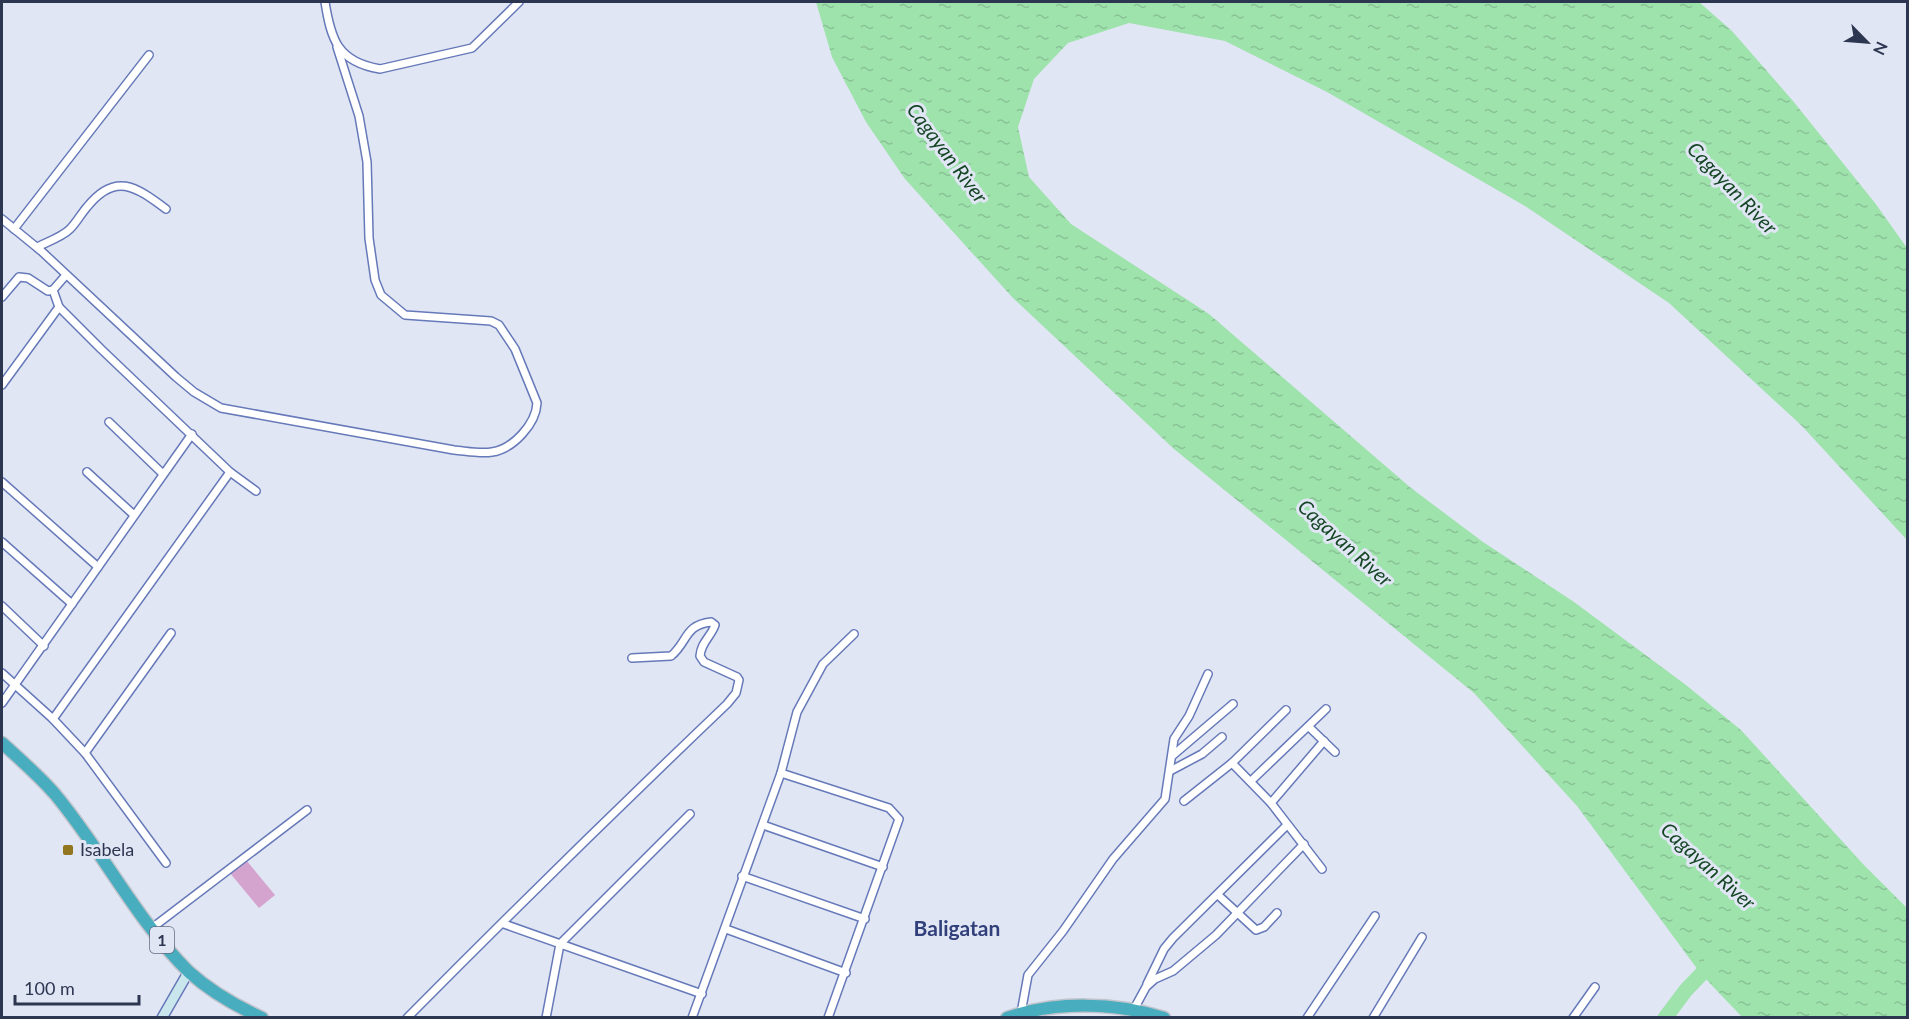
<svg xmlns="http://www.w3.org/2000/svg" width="1909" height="1019" viewBox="0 0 1909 1019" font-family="Lato,sans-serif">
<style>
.garden{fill:#d4a3ce}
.water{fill:url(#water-ripples)}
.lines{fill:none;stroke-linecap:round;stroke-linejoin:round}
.river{stroke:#9ee2ac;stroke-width:15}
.street-casing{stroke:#6679b9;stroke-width:10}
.secondary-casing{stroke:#6679b9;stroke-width:12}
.highway-casing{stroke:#c0c3cb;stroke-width:15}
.street{stroke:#fff;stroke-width:7}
.secondary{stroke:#c8e6ec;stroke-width:9}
.highway{stroke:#48adbe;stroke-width:12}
.poi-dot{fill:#92761d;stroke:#e1e6f4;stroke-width:2}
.labels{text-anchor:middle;stroke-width:6;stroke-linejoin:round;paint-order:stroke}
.shield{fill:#e1e6f4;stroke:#636b82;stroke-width:1.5}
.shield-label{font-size:16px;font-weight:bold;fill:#2d3651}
.poi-label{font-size:18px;fill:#2d3651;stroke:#e1e6f4;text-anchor:start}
.water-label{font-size:20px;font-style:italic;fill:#154624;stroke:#e1e6f4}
.quarter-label{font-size:21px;font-weight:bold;fill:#31407a;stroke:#e1e6f4}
</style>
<defs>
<pattern id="water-ripples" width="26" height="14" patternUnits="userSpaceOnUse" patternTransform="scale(1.5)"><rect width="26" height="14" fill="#9ee2ac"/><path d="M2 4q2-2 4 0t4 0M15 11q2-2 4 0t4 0" fill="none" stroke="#88c296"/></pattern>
</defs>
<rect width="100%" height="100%" fill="#e1e6f4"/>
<path class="garden" d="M246,860L275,895L259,908L230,873Z"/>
<path class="water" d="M816,2H1699L1732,31L1793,101L1875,203L1907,248V540L1802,426L1669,303L1525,206L1327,92L1225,41L1129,23L1068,43L1034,79L1018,127L1029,177L1071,224L1209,314L1411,488L1483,542L1574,602L1686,685L1741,730L1863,864L1907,908V1017H1742L1701,974L1577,806L1474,693L1174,449L1013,298L905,179L866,122L832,57Z"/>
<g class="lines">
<path class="river" d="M1665,1018L1686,990L1714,961"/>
<defs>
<g id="street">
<path d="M325,2C331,40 338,62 380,69L472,48L519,2"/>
<path d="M2,219L40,250L37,247C47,242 62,237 70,229C76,223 81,214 87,207C115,172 135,186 166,209"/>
<path d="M14,229L149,55"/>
<path d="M37,247L176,377L194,392L221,408L454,450C466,451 480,454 492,452C513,449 536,424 537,403L515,349L499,325L491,321L405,315L381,295L375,280L369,238L367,162L359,116L337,47"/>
<path d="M53,290L59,307L101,349L230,472L256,491"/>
<path d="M2,297L19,277L28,278L48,291L53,290L66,275"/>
<path d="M2,385L59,307"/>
<path d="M109,422L163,474"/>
<path d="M87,472L134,515"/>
<path d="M2,482L98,567"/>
<path d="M2,542L72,604"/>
<path d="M2,606L44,646"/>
<path d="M2,673L53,719L85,753L166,863"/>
<path d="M2,703L192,434"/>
<path d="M53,719L230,472"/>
<path d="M1309,727L1335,752"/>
<path d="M85,753L171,633"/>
<path d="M1172,756L1233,704"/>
<path d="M1232,763L1271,803L1322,869"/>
<path d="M1170,771L1202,754L1222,737"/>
<path d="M781,773L889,808L899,819L828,1018"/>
<path d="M1251,781L1326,709"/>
<path d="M1184,801L1232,763L1286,710"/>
<path d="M1271,803L1324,741"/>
<path d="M763,825L883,867"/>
<path d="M742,876L865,919"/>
<path d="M1218,895L1256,930L1264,927L1277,913"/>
<path d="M504,924L702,994"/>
<path d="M152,928L307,810"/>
<path d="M726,929L846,973"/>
<path d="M1147,984L1164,949L1173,938L1286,826"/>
<path d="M1134,1009L1146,987L1155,979L1173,971L1216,935L1304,844"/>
<path d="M1021,1013L1028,975L1063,931L1113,859L1165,799L1174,739L1189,716L1208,674"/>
<path d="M407,1018C513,911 619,807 727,704L736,693L739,680L737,677L704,662L700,656C701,642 711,637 715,625L711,622C684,625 688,642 671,656L632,658"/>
<path d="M546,1018L560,944L690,814"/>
<path d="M692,1018L781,773L797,712L823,664L854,634"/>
<path d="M1307,1018L1375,916"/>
<path d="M1373,1018L1422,937"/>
<path d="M1573,1018L1595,987"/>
</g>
<path id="secondary" d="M162,1018L189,971"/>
<g id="highway">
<path d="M2,743C20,759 38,775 54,793C102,850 136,920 189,972C210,991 236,1006 262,1018"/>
<path d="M1007,1018C1056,1001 1115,1002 1164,1018"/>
</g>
</defs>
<use href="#street" class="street-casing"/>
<use href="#secondary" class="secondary-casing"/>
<use href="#highway" class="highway-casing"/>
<use href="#street" class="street"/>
<use href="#secondary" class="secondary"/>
<use href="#highway" class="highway"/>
</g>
<rect class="poi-dot" x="62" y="844" width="12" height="12" rx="3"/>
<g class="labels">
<rect class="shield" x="150" y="927" width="24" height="26" rx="4.5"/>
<g class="shield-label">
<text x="162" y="946">1</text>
</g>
<g class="poi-label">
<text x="80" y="856">Isabela</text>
</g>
<g class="water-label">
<text transform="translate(947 153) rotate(53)" y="7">Cagayan River</text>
<text transform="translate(1732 188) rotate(46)" y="7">Cagayan River</text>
<text transform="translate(1345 543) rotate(42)" y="7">Cagayan River</text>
<text transform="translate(1708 866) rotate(42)" y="7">Cagayan River</text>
</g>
<g class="quarter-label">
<text x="957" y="936">Baligatan</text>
</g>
</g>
<rect width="1909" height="1019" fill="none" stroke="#2d3651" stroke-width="6"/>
<g transform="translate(1867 42) rotate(115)" stroke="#e1e6f4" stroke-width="4.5" paint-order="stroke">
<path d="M0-4.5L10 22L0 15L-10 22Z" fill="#2d3651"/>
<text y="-9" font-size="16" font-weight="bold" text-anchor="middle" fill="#2d3651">N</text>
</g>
<path d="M15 995v9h124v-9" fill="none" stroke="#2d3651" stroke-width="3"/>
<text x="24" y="995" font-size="18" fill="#2d3651" stroke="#e1e6f4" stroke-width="4.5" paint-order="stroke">100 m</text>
</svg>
